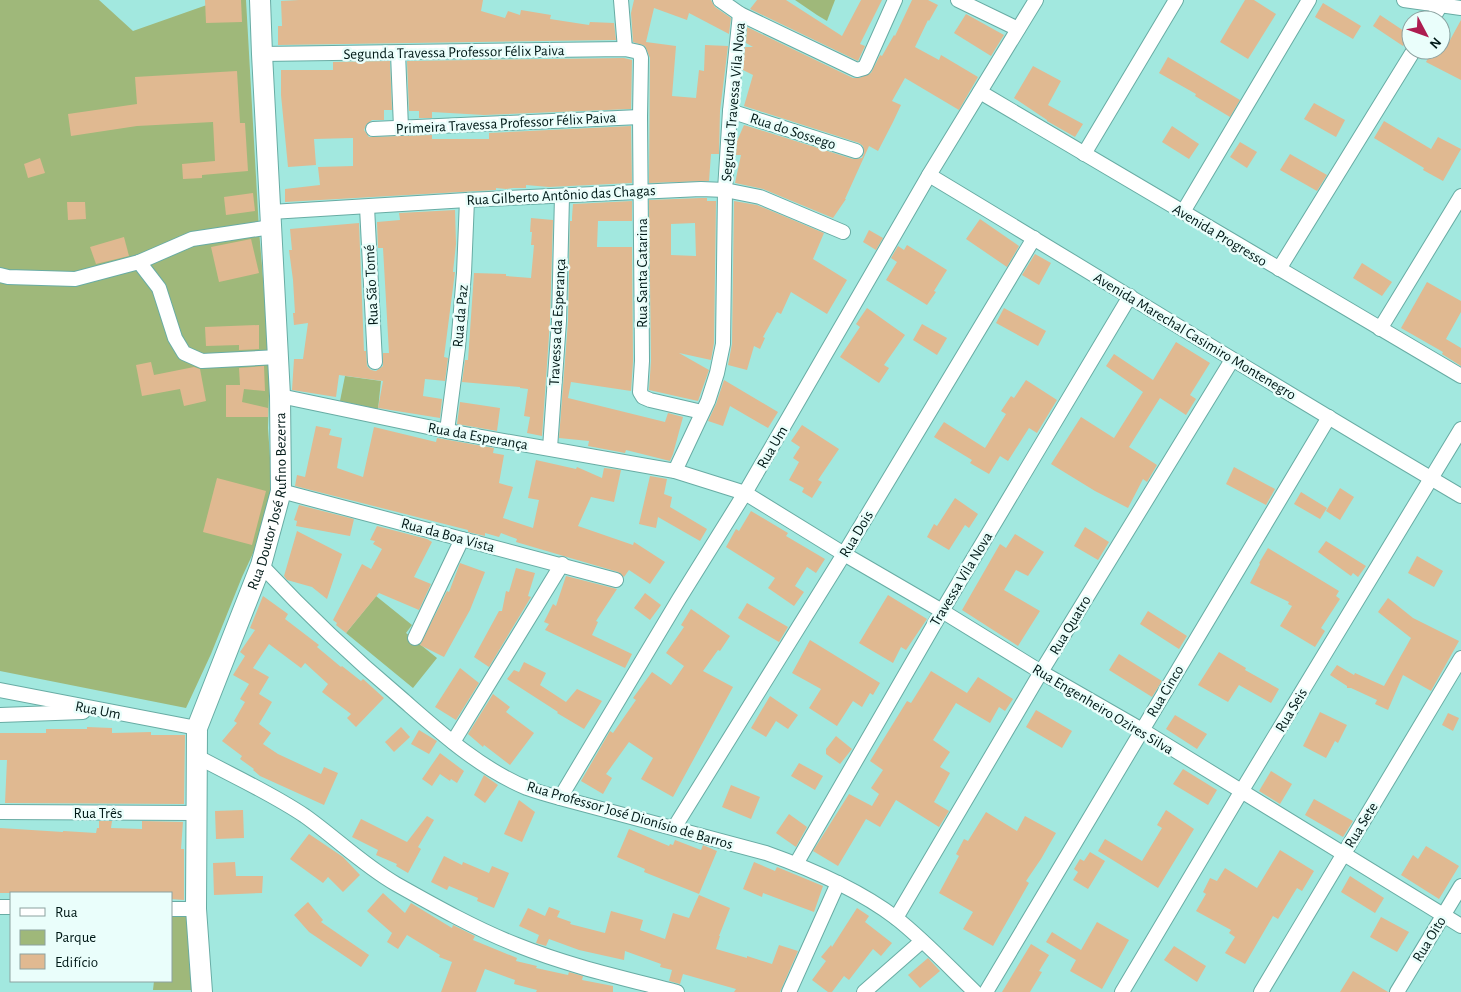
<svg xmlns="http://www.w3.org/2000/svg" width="1461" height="992" viewBox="0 0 1461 992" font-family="'Alegreya Sans',sans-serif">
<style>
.green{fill:#9fb87a}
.building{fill:#e0b991;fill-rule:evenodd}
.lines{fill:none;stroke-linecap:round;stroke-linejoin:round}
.street-casing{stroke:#68aca4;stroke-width:16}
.secondary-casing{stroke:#68aca4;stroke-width:22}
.street{stroke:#fff;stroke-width:14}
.secondary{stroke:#fff;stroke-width:20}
.labels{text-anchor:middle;stroke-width:5;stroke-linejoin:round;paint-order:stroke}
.street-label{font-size:15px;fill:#001917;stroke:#eafefb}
</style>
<rect width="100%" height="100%" fill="#a2e8df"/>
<g class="green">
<path d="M0,0H99L133,31L221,0H246L259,230L270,362L268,428L272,487L255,549L242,577L211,654L186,708L0,671Z"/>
<path d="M795,0H835L827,21L817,15Z"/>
<path d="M345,376L381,381L378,409L340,401Z"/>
<path d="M376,596L412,625L406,633L437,658L413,688L346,633Z"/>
<path d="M171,916H187L192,990H153L154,981H171Z"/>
</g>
<g class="building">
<path d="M205,0H241L242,22L206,23Z"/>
<path d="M299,0H483L481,11L505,18L508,11L520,15L521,10L551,15L550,19L589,25L590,22L614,23L616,40L278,45V26H282L281,1Z"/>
<path d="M634,0H711L715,7L731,18L729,34L689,13L687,20L654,8L646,42L676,46L672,96L696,98L699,70L704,71L705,45L728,46L720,111L719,154H711L709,181L649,183L650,58L645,46L633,42L631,13Z"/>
<path d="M757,0H786L842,36L861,0H882L860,44L865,46L858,61L750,9Z"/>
<path d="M912,0H928L938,5L929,21L928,20L915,47L939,60L941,55L978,77L959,110L905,78L892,101L901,105L893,122L878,151L869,146L845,199H846L833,218L763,189L735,183L741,155H736L737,141L744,125L853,159L862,158L864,153L863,146L859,143L744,106L753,75L743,70L745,47H753L746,43L747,27L853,78H859L871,73L880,55L882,56L894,35L895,36Z"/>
<path d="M1245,0H1254L1276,14L1248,59L1220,42Z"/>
<path d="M1323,3L1361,26L1353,39L1315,17Z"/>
<path d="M966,14L1004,35L991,56L954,33Z"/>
<path d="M1380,15L1410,35L1403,46L1373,26Z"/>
<path d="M1461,20V80L1426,62L1432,50L1444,51Z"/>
<path d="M1168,57L1240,100L1230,117L1195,96L1196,94L1159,73Z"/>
<path d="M624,58L632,60L631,109L484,115L432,112V118H419V111H409L407,61Z"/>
<path d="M390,61L392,110H384V120H372L366,125L364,130L369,137L432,135V139H489V133L631,126L632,183L549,187L526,185V188H513L506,189L496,188V190L285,202V189L320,185L318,167L353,166V138L314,139L316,165L288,167L281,95V70H333V62Z"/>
<path d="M1033,66L1061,81L1048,105L1083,124L1075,137L1047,121V120L1014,98Z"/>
<path d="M237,71L240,123H245L248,171L202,175V178L183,179L182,164L215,161L213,122L137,126L71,136L68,114L137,104L135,77Z"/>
<path d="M1314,103L1345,120L1336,137L1304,119Z"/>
<path d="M1384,121L1431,149L1438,137L1461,149L1443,181L1423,170L1424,168L1374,138Z"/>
<path d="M1172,126L1199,144L1189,159L1162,142Z"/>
<path d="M1240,142L1257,152L1247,168L1230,157Z"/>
<path d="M1290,154L1327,175L1317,191L1280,170Z"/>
<path d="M40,158L45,173L28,178L24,164Z"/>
<path d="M253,193L255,211L226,215L224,197Z"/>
<path d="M701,198H707V201H716L714,343L711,360L679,353L709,370L698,401L649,390L651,361L649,200ZM695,223L696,256L671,255V224Z"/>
<path d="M632,201V221H598L597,247H632L633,361L631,391L571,382L568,398L665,422L668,413L683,417L673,454L670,461L626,450L625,453L588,446L589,441L559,438L568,321L570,221H572V217L573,204Z"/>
<path d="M734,201L757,205L824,233L813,259L847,280L827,314L791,292L781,314L777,312L763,337L765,338L760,349L754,346L747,370L728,365L732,344Z"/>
<path d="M67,202H85L86,219L68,220Z"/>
<path d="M455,210L456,244L453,272H455L444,357L448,358L445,381L425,379L423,396L442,399L440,418L378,408L383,381L339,375L336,397L292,390L294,359H303L308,323L294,325L293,313H295L293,280L289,250H292L290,229L359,223L364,351H366L367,366L371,370L376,371L383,366V353H389L383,248H378L377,222L400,220L399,213Z"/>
<path d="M531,218L553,220L550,321L542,436L527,433L530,417L524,416L528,389L520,388V387L462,382L465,360H468L474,273L506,274V276L531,278L534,245H531L532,232H530Z"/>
<path d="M980,219L1019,246L1007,267L966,239Z"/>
<path d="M869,230L883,238L876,250L863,242Z"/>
<path d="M124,237L129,256L96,264L90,247Z"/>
<path d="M251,239L259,273L219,282L211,247Z"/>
<path d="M907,245L947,270L934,291L936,292L927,305L886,280L897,262L891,258L898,246L904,250Z"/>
<path d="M1035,254L1051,263L1039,285L1022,275Z"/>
<path d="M1362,263L1392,282L1382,296L1353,278Z"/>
<path d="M1427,282L1461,301V312L1446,339L1461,348V366L1442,354L1443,352L1401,328Z"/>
<path d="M867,308L905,335L884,365L889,368L879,383L840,357L860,327L856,324Z"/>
<path d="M1004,308L1046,331L1038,346L996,323Z"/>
<path d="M922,324L947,338L937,355L913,340Z"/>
<path d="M259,325V349L239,350V345L206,346L205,327Z"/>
<path d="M1176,342L1210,363L1190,395L1196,399L1186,415L1160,398L1129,447L1157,465L1147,482L1143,479L1128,508L1095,491L1051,464L1081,417L1114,438L1143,392L1106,366L1114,354L1153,380Z"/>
<path d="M151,362L154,375L194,367L200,369L206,401L184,406L180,389L142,396L136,365Z"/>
<path d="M264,366L265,391L244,389L242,402L268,408V417H226V385H240L239,368Z"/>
<path d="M724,380L778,412L768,428L730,406L723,426L708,421L716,404Z"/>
<path d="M1026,380L1057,400L1037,433L1029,428L1008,461L1000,456L989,474L970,463L972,460L934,437L944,422L985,448L1006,414L1001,411L1011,396L1014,398Z"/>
<path d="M460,402L500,408L497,431L457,424Z"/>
<path d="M802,425L839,449L818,480L822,482L812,498L802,492L804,488L789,480L799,462L793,458L800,447L791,441Z"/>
<path d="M316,426L331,429L329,435L342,438L337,468L363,477L374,427L436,442L437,438L494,448L493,453L504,455L499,483L513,487L503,518L533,528L539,500L528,498L536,460L576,469L577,467L602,478L604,468L621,470L614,502L591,497L578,526L633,545L634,542L665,562L650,584L629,570L624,577L618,572L516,542L517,539L501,533L499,537L485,533V536L468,532V530L295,486L297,475L305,477Z"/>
<path d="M1234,467L1275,489L1266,505L1226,484Z"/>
<path d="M650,476L667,479L664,494L672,497L670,507L707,529L700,541L658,517L656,528L639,524Z"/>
<path d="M217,478L266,491L252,545L203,532Z"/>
<path d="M1340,488L1354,497L1340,520L1326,511Z"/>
<path d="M1301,492L1327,508L1320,519L1294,504Z"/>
<path d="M955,498L978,514L969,528L965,525L949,550L927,537L934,524L937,526Z"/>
<path d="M299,505L354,519L350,536L296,526L297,521L294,520Z"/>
<path d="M751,511L788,533L786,536L825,559L816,573L807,567L795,586L804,592L794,606L768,588L775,578L726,547L736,529L739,531Z"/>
<path d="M377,526L427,539L432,542L414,577L431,584L419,610L379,593L346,633L336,625L337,623L333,620L362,564L371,569L382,549L373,544L375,541L370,540Z"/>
<path d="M1085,527L1109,542L1098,560L1074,546Z"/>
<path d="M297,531L342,554L327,599L312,587L287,580L284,576Z"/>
<path d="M1015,534L1044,552L1028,576L1016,570L1004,590L1040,611L1018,646L962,610L1000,544L1006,548Z"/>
<path d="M1326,541L1366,566L1358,577L1353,573L1351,576L1318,552Z"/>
<path d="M1268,548L1339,591L1336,596L1340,599L1321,628L1325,631L1315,647L1280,626L1292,606L1288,604L1289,602L1250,583L1260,564L1259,563Z"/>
<path d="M1417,556L1443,571L1434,587L1408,573Z"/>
<path d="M460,563L485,572L470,610L444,657L420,645L447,591L449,592Z"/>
<path d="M516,568L535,573L528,596L531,597L489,667L474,657L499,611H502L506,591L509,592Z"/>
<path d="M566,576L617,589L596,621L598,622L592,635L632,654L625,668L545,630L549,624L544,622L553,604L556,606Z"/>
<path d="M645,593L661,605L650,620L634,608Z"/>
<path d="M888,595L927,619L906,650L901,647L893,663L859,643Z"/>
<path d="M263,596L288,614L285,619L319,645L317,647L341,667L342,666L361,681L363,679L384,698L356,727L347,718L351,714L322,692L328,684L305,663L301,668L269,644L253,668L269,677L259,694L272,702L259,724L271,733L263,744L278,754L321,774L324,767L338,773L324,805L260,776L253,770L254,769L240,759L242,756L222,741L237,723L234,721L245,702L240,699L249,684L233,675L245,656L240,652L255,630L250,628Z"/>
<path d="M1388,598L1413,618L1459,641L1431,691L1403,675L1388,710L1375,704L1377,700L1351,688H1347V686L1330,675L1337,665L1354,675L1355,673L1384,686L1411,638L1378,612Z"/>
<path d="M747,603L788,627L779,642L738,618Z"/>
<path d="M691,609L730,636L720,651L718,650L703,671L733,687L673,797L641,779L653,758L629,742L606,774L612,778L603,794L581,781L610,731L613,733L636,700L633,698L652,672L671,685L684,666L666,653L684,627L681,625Z"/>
<path d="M1148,611L1187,636L1179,649L1140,624Z"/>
<path d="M810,640L880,683L873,695L870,693L862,707L853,701L837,726L809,708L821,689L792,673Z"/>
<path d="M1219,652L1246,668L1245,670L1279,689L1271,703L1239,685L1228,702L1198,685Z"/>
<path d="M1119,654L1162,681L1152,697L1109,670Z"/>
<path d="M524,662L546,673L540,685L566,702L577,689L602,701L584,729L557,713L558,712L507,679L514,670L519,672Z"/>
<path d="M460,668L479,683L456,720L435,707Z"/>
<path d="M931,671L967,693L978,677L1013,699L1005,711L999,707L990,723L956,703L933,740L950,752L940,767L950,773L934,802L949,811L939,827L896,800L880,827L866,819L838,866L813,851L849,794L872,806L879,794L871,788L883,770L870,761L907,701L911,703Z"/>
<path d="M493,694L510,707L506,712L534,733L510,765L484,745L483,747L468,734Z"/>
<path d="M770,696L798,715L788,729L776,721L766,737L751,728Z"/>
<path d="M1036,710L1072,731L1062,748L1026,727Z"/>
<path d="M1320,712L1347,725L1338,743L1335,741L1326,758L1303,746Z"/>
<path d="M1448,713L1459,718L1453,731L1442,725Z"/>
<path d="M1175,715L1207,734L1197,749L1166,729Z"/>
<path d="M87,727L112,728V733L151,732V735H185L184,804L5,803L7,760H0V733H46V729H87Z"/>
<path d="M401,727L410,737L394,752L385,742Z"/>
<path d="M419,730L437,741L429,754L411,744Z"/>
<path d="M836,736L852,749L840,764L826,754V749Z"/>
<path d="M440,753L464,771L457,783L451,779L450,781L440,774L432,786L422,779Z"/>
<path d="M799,763L823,776L815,790L791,776Z"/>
<path d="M1183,769L1217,790L1208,805L1173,784Z"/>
<path d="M1271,771L1292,784L1280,804L1259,791Z"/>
<path d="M484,775L498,785L485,803L474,795Z"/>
<path d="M731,785L760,797L751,819L722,807Z"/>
<path d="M1314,799L1353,821L1343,837L1305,815Z"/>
<path d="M519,800L535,812L522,842L504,834Z"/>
<path d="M243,810L244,838L216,839L215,811Z"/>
<path d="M1166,810L1194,829L1158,888L1098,851L1105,839L1142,861L1162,828L1157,825Z"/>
<path d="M986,812L1017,831L1025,816L1056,833L1041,859L1026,881L1029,883L993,946L963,929L973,912L939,893L959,856L956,854L964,839L968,841Z"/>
<path d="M789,814L807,827L796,847L776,833Z"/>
<path d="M427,816L434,820L418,847L421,849L408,873L396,866L397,864L376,855L378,850L352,837L361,819L407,842Z"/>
<path d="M99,821H112L111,828L142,829V821L183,822L181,849H184V900L171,899V893H0V828L63,832V831L96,833L97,828H99Z"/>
<path d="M629,829L669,846L670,844L673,845L675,840L701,850L703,845L717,851L699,894L644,872L645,869L617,857Z"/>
<path d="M309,834L343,857L360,875L343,892L328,877L323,883L290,859Z"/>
<path d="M1426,846L1459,866L1439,899L1401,875L1413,855L1418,859Z"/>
<path d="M1280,850L1314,871L1302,891L1297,888L1278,919L1273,916L1245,964L1225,953L1235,937L1229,933L1231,930L1196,911L1206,894L1203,892L1210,878L1217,881L1225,868L1257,888Z"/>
<path d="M1090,852L1105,861L1088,889L1073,880L1078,872L1074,869L1080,859L1084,861Z"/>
<path d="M444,856L462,865L463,862L489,873L492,866L509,873L494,908L477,901L478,898L449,886L447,890L431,882Z"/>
<path d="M235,862L236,876H263L262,893L214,895L213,863Z"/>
<path d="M754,862L775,871L777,867L823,886L814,912L763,893L762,897L743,889Z"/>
<path d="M1350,876L1384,898L1375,913L1341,892Z"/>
<path d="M383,893L405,913L411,903L452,928L453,925L475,936L473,940L517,958L516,961L537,966L536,968L568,975L569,972L583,976L582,980L613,986V992H536L537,990L514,984L515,980L485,969L476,992H441L452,962L439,957L440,955L407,935L398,949L387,942L392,933L367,911Z"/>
<path d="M699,895L730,908L719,936H720L716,949L747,958V956L772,964L779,945L798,951L780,992H734L736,989L683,974L680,984L669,981L672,970L660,967L661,964L625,951L624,960L579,950L549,939L546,946L536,943L539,935L519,926L528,908L545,916L549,907L560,911L557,917L571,922L570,924L605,933L611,911L643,920L640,930L665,939L673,913L689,918Z"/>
<path d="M308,902L323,920L321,922L369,955L361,967L309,932L294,915Z"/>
<path d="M857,908L869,916L865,922L892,943L881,956L873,949L849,980L844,976L832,992H828L812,980L826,961L821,957L831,945L832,947Z"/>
<path d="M1381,917L1409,932L1397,952L1370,937Z"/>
<path d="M1097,922L1129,940L1102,989L1070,971L1076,960L1046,942L1052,932L1081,950Z"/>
<path d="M1031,944L1049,955L1039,971L1042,972L1030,992H1002Z"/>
<path d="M1174,946L1206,966L1197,982L1164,960Z"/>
<path d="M928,958L940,971L920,988L908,975Z"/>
<path d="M1353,971L1388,992H1340Z"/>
</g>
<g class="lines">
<defs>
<g id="street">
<path d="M621,0L625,49"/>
<path d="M720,0L740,14L857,70L864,68L866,65L895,0"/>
<path d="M958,0L1018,29"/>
<path d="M1404,0L1461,8"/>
<path d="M1432,20L1440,6"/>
<path d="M398,53L401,128"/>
<path d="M262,54L625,49L639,52L641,58L640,117L642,361L640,392L643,397L650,400L702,412"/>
<path d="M980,92L1461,376"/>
<path d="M730,111L856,151"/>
<path d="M373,129L640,117"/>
<path d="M1084,154L1176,0"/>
<path d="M929,175C1107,282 1282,391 1461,496"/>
<path d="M367,207L375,362"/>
<path d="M271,212L467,200L701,189L725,190L760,197L843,232"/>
<path d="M1183,212L1309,0"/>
<path d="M139,262L159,288L175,338L184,353L202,361L278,357"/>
<path d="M1279,269L1414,50"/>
<path d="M0,275L8,277L75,279L139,262L192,239L271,227"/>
<path d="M1380,329L1461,196"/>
<path d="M280,396L447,431L675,471L745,493L844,554L942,611L1041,672L1142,730L1461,926"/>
<path d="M447,431L458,347L464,273L467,200"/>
<path d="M550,448L559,321L562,196"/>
<path d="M675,471L708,401L717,373L723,344L725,190L730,111L740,14"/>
<path d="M281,491L616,580"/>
<path d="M261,565C306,613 351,656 401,698C440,732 479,768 527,788C538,792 549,795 560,798L766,853C811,869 858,889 896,918C924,940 949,967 975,992"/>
<path d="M415,638L462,539"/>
<path d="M0,690L197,728"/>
<path d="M0,715L83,712"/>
<path d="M453,742L562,564"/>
<path d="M196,756C233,776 271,793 305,816C336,838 363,865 396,884C435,906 476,929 517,945C569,966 623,978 677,992"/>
<path d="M560,798L679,599L745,493L929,175L1036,0"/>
<path d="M0,812L195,813"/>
<path d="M674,828L844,554L1034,238"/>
<path d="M796,864L942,611L1130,296"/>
<path d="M0,907H11"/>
<path d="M171,909H196"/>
<path d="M896,918L1041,672L1232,360"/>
<path d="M789,992L838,883"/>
<path d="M864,992L922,941"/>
<path d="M986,992L1329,417"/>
<path d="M1122,992L1241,792L1461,429"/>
<path d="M1261,992L1461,658"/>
<path d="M1397,992L1461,886"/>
</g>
<g id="secondary">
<path id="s1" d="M202,992L196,909L197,728L261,565L281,491L280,396L262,54L260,0"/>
</g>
</defs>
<use href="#street" class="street-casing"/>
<use href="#secondary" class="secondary-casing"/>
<use href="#street" class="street"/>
<use href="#secondary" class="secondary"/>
</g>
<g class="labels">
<g class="street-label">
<text transform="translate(454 52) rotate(-1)" y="5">Segunda Travessa Professor Félix Paiva</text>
<text transform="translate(733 102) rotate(-85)" y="5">Segunda Travessa Vila Nova</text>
<text transform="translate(506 123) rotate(-3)" y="5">Primeira Travessa Professor Félix Paiva</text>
<text transform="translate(793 131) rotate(18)" y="5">Rua do Sossego</text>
<text transform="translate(561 195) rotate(-3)" y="5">Rua Gilberto Antônio das Chagas</text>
<text transform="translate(1220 235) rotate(31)" y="5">Avenida Progresso</text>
<text transform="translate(642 273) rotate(-90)" y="5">Rua Santa Catarina</text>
<text transform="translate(371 285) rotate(-93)" y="5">Rua São Tomé</text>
<text transform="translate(460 316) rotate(-85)" y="5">Rua da Paz</text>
<text transform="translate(557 322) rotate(-87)" y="5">Travessa da Esperança</text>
<text transform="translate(1195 336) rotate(31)" y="5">Avenida Marechal Casimiro Montenegro</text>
<text transform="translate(478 436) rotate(10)" y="5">Rua da Esperança</text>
<text transform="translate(772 447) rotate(-60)" y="5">Rua Um</text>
<text dy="5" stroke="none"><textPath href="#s1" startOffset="504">Rua Doutor José Rufino Bezerra</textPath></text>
<text transform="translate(856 534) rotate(-59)" y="5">Rua Dois</text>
<text transform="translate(448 535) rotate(15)" y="5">Rua da Boa Vista</text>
<text transform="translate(961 579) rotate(-59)" y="5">Travessa Vila Nova</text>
<text transform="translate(1070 625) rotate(-59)" y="5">Rua Quatro</text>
<text transform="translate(1165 691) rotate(-59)" y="5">Rua Cinco</text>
<text transform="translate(1103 709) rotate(31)" y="5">Rua Engenheiro Ozires Silva</text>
<text transform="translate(98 710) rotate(11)" y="5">Rua Um</text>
<text transform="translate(1291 710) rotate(-59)" y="5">Rua Seis</text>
<text x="98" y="818">Rua Três</text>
<text transform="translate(630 815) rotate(16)" y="5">Rua Professor José Dionísio de Barros</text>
<text transform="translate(1361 825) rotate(-59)" y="5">Rua Sete</text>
<text transform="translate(1429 939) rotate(-59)" y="5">Rua Oito</text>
</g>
</g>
<rect x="10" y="892" width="162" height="90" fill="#eafefb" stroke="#8ca2a0"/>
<rect x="20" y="908" width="25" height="8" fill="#ffffff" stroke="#8ca2a0"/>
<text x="55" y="917" font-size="15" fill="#001917">Rua</text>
<rect x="20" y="930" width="25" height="15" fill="#9fb87a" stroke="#8ca2a0"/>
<text x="55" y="942" font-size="15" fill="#001917">Parque</text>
<rect x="20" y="954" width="25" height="15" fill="#e0b991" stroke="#8ca2a0"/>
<text x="55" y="967" font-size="15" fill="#001917">Edifício</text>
<g transform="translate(1426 35) rotate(131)"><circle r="24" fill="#eafefb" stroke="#8ca2a0"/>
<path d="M0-4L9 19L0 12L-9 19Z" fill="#ad1d50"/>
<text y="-8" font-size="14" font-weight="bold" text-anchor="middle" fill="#001917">N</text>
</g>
</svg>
